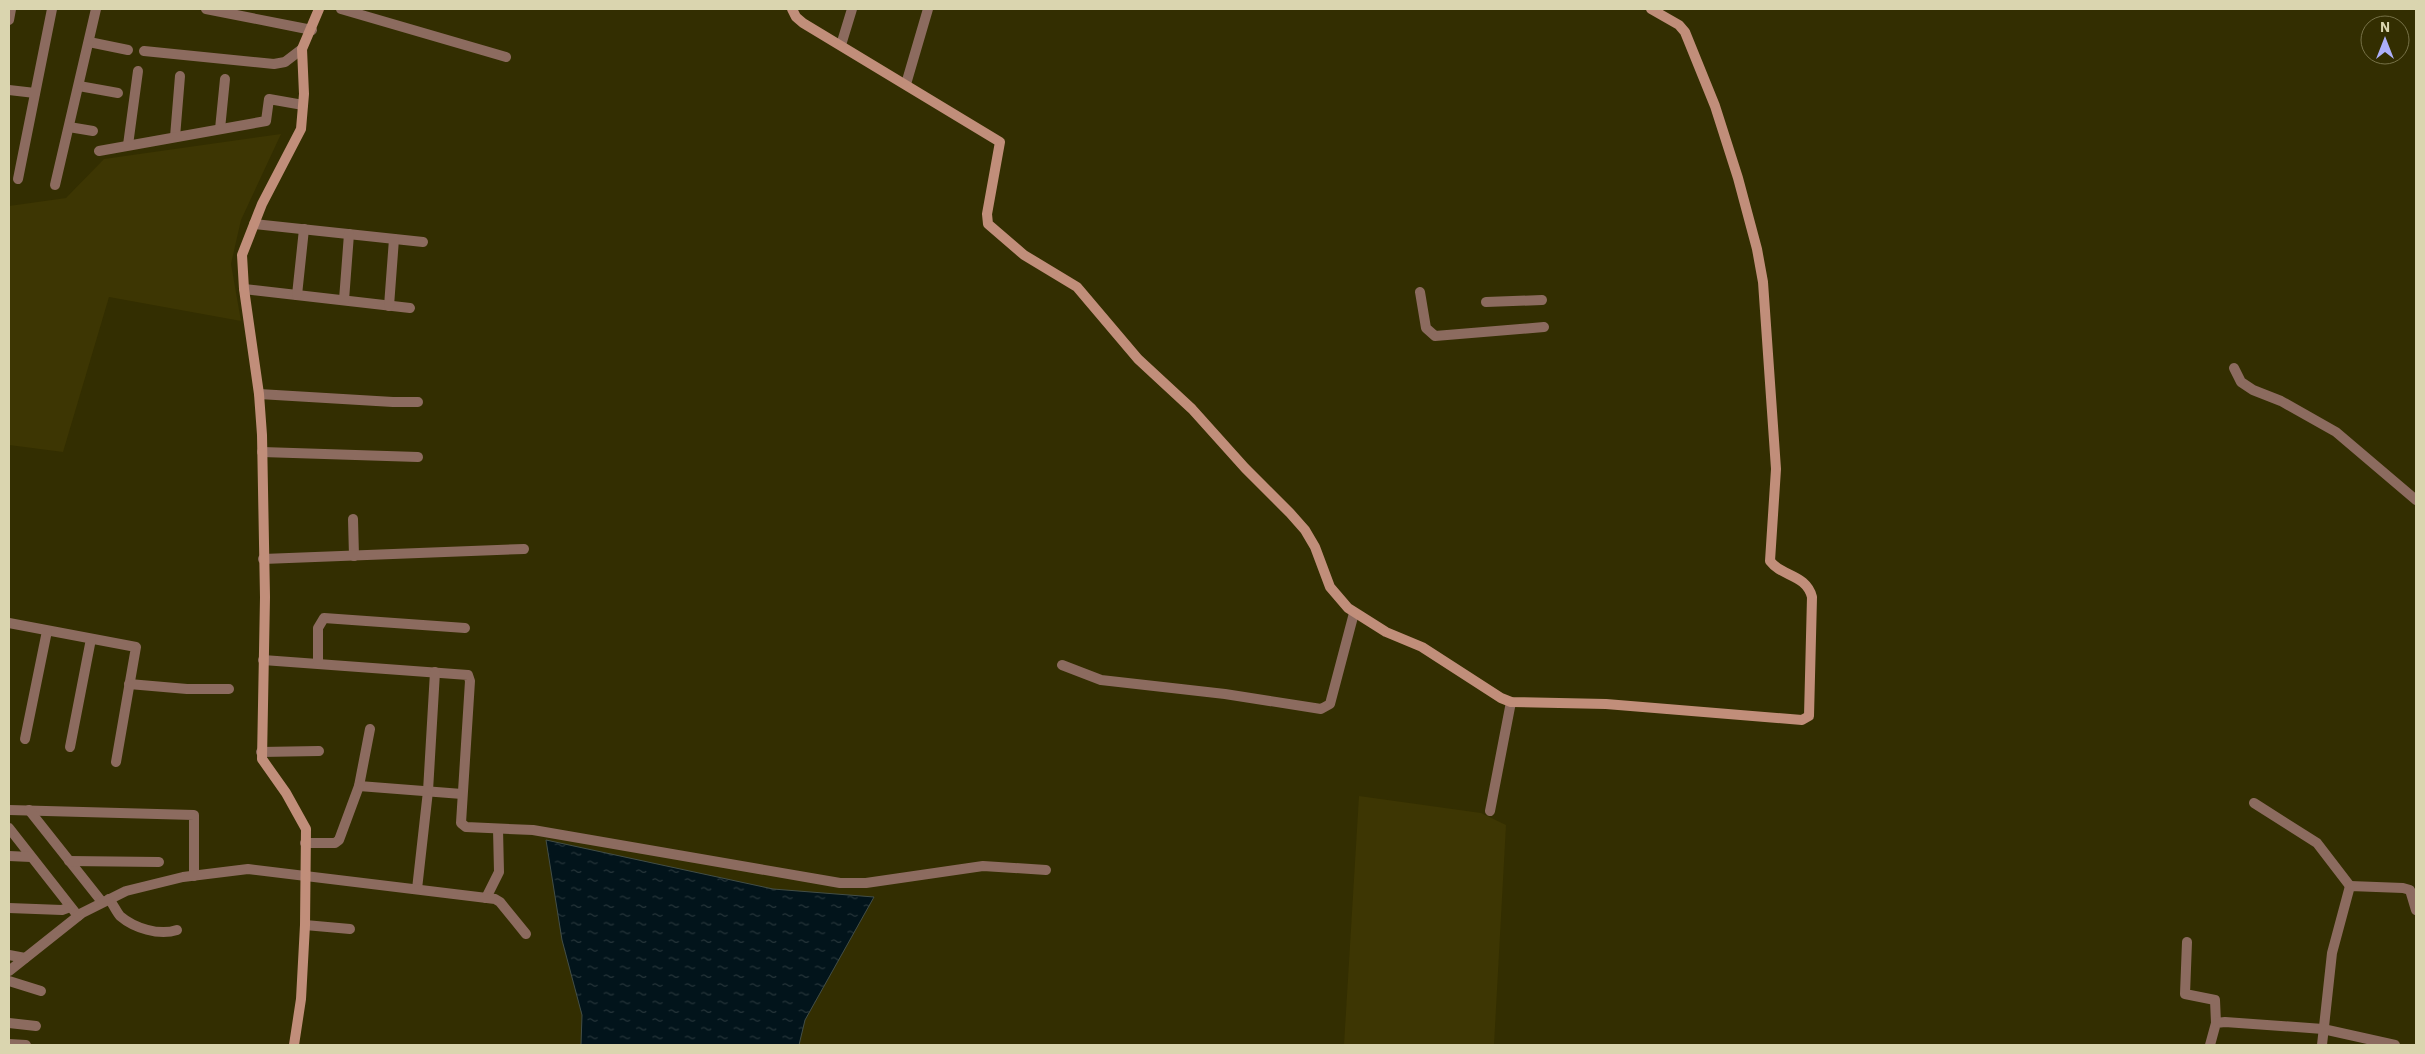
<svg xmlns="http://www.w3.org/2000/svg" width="2425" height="1054" viewBox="0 0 2425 1054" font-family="'IBM Plex Sans',sans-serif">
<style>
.built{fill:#3d3603}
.water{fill:url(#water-ripples);stroke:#434e47}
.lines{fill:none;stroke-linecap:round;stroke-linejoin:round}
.street{stroke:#8c6b5f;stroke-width:10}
.secondary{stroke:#c18e7a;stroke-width:10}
</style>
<defs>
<pattern id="water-ripples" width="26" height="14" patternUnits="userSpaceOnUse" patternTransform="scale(1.25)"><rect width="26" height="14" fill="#02141b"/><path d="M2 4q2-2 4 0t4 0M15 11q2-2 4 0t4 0" fill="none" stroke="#26353a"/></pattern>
</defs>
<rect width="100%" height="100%" fill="#332e01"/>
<g class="built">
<path d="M281,134L241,220L231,264L241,321L109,297L63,452L9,445V206L66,198L104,159Z"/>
<path d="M1359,796L1481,813L1506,825L1494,1045H1344Z"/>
</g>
<path class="water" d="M546,840L773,889L874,897L805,1020L799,1045H581L582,1015L562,940Z"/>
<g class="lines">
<g class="street">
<path d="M206,9L312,30"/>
<path d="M341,9L506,57"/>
<path d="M9,20L11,9"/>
<path d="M89,42L128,50"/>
<path d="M841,45L852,9"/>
<path d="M144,51L274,64L285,62L302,49"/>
<path d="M906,84L928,9"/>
<path d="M79,86L118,93"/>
<path d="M9,90L35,93"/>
<path d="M69,127L93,131"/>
<path d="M220,129L225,79"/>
<path d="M175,137L180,76"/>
<path d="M128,145L138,71"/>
<path d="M99,151L266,121L269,99L303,105"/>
<path d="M18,179L52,9"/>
<path d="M55,185L96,9"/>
<path d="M254,224L423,242"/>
<path d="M244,289L410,308"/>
<path d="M1420,292L1426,328L1435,336L1544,327"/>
<path d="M297,295L304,229"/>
<path d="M344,300L349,234"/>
<path d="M1486,302L1542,300"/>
<path d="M389,306L394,239"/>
<path d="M2234,368L2241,382L2253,390L2281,401L2336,432L2416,500"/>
<path d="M259,394L393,402H418"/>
<path d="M262,452L418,457"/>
<path d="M353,519L354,556"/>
<path d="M263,559L524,549"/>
<path d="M9,623L136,647L116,762"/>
<path d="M263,660L468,675L470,681L461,823L466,827L533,830L840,883H866L983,866L1046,870"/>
<path d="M318,662V628L324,618L465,628"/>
<path d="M1062,665L1101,680L1225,694L1321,709L1330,704L1354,613"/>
<path d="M129,684L187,689H229"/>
<path d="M25,739L47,631"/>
<path d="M70,747L91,639"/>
<path d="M261,752L319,751"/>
<path d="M359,786L462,794"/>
<path d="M2254,803L2317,843L2350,886"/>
<path d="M9,810L194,815V876"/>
<path d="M29,810L102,902"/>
<path d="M1490,811L1511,702"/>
<path d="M9,828L78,916"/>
<path d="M305,843H335L339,840L359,786L370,729"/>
<path d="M9,856L31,857"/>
<path d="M69,861L159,862"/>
<path d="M417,889L428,791L435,672"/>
<path d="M486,898L499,872L498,829"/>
<path d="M109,899C113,904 116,911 120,916C134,928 159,936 177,930"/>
<path d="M9,908L62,910L70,907"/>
<path d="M305,925L350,929"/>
<path d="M2187,942L2185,994L2215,1000L2216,1023"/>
<path d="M9,955L25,958"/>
<path d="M9,971L82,913L126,891L183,877L248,869L495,899L500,902L526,934"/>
<path d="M9,981L41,991"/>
<path d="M9,1023L36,1026"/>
<path d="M9,1044L26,1045"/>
<path d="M2210,1045L2216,1023L2225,1022L2323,1029L2395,1045"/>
<path d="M2322,1045L2332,953L2350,886L2403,888L2410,890L2416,910"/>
</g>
<g class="secondary">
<path d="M792,9L796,17L803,23L1000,142L987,214L988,224L1024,255L1077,287L1138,359L1192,409L1245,468L1290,513L1305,530L1315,547L1330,587L1348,608L1386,632L1422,647L1501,698L1511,702L1606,704L1802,720L1809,716L1812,597C1806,574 1782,577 1770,561L1776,469L1763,282L1757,249L1738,178L1715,106L1685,32L1679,25L1651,9"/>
<path d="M294,1045L301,999L305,925L306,829L286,793L262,759L265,597L262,435L259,394L244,289L242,255L262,204L301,129L304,94L302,49L319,9"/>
</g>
</g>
<rect width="2425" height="1054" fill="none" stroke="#dad5af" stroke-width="20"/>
<g transform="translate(2385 40)"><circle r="24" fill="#332e01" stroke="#767147"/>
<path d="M0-4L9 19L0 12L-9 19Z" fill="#acaffb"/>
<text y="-8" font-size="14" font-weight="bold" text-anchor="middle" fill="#dad5af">N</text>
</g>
</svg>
